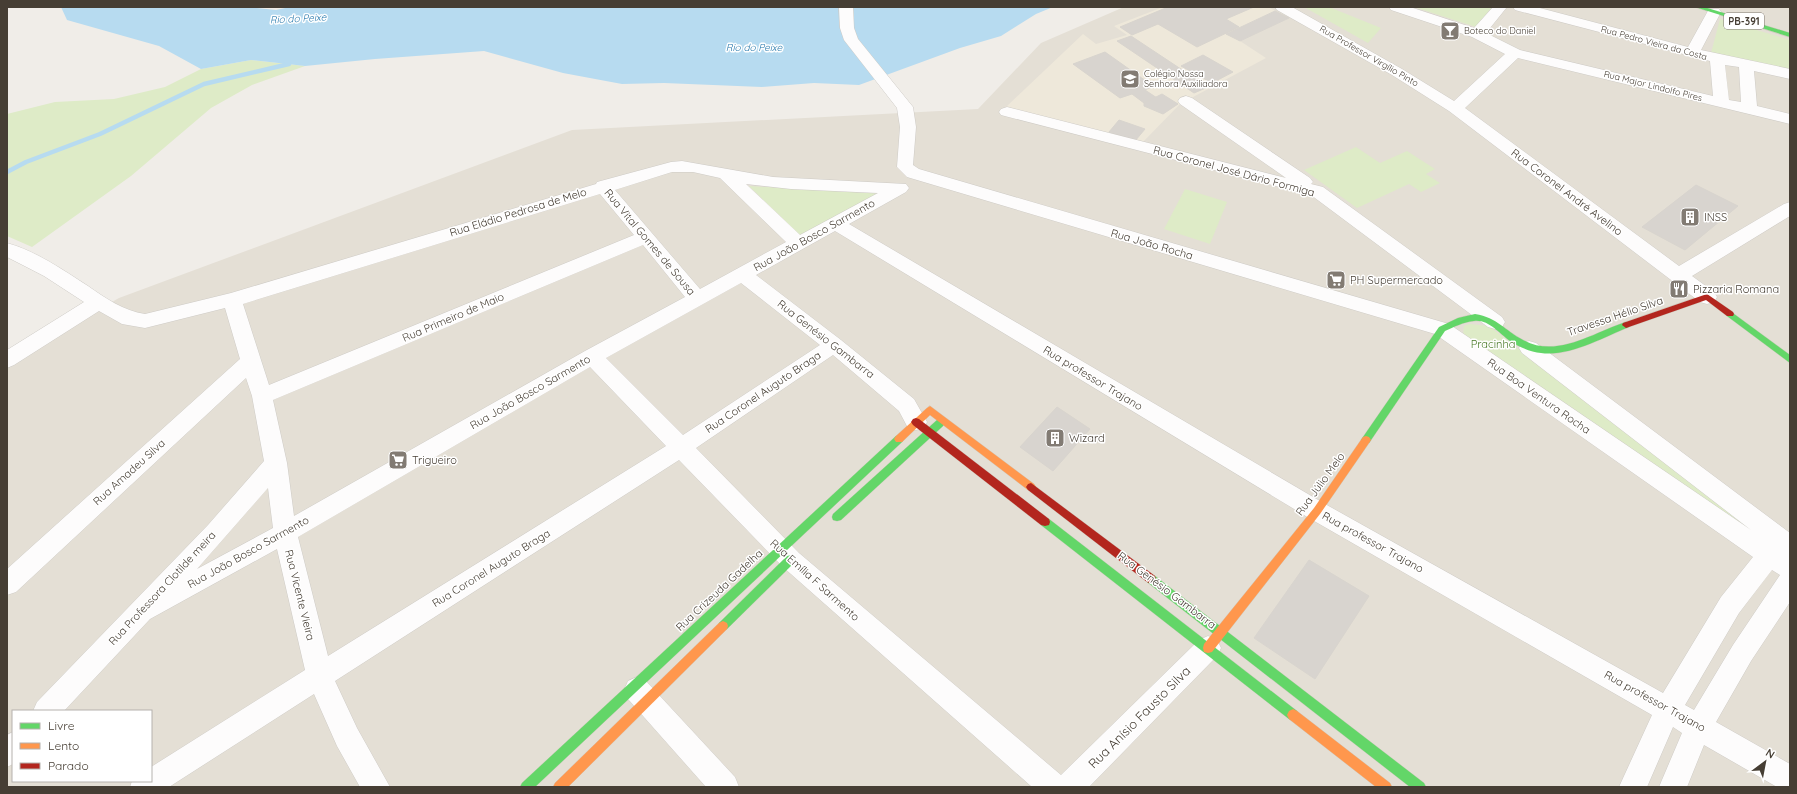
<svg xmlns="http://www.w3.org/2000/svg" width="1797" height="794" viewBox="0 0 1797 794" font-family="Quicksand,sans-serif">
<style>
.residential{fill:#e4dfd5;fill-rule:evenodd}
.education{fill:#eee8da}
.green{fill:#deebc7}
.water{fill:#b7dbf0}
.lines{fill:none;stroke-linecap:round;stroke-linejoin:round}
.stream{stroke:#b7dbf0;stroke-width:4.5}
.building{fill:#d8d4cf;stroke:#d8d4ce}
.street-casing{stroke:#cecbc6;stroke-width:1}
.fast-casing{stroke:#d1ccc0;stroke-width:1}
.slow-casing{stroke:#d1ccc0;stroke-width:1}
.jam-casing{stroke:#d1ccc0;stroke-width:1}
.street{fill:#fdfcfc;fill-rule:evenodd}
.fast{fill:#63d668;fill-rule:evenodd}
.slow{fill:#ff974d;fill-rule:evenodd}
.jam{fill:#b3261e;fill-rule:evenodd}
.labels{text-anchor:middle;stroke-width:3;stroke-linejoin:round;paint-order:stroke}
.far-poi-label{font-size:9px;fill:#463e34;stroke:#fff;text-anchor:start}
.far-street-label{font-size:9px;fill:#463e34;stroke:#fff}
.far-water-label{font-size:10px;font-style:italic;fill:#297aad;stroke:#fff}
.shield{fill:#fff;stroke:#7e7871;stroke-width:1}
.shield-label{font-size:10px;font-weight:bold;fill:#463e34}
.street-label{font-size:11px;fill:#463e34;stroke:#fff}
.poi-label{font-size:11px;fill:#463e34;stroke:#fff;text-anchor:start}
.park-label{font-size:11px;fill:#487925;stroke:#fff}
.near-street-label{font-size:13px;fill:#463e34;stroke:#fff}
</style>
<rect width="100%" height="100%" fill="#f0ede8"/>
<path class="residential" d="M1124,7H1790V787H7V360L119,298L572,130L978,109L1041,43ZM13,711H151V781H13Z"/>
<path class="education" d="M1163,7H1268L1289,18L1240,41L1266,58L1180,104L1141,144L1006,107L1083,34L1096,44L1127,35L1114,26Z"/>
<g class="green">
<path d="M1304,7H1329L1381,28L1368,43Z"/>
<path d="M1414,7H1492L1476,27Z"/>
<path d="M1720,19L1790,40V71L1711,53Z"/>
<path d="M251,60L305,66L252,85L211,108L131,176L32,247L7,236V114L55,102L114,99L165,87L201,69Z"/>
<path d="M1356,147L1380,163L1407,151L1435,169L1426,174L1440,183L1421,192L1409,184L1357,208L1304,170Z"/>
<path d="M749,186L885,194L805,240Z"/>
<path d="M1185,189L1227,202L1210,244L1164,229Z"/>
<path d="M1470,324L1489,326L1779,551L1463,335L1464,326Z"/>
</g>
<path class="water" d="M61,7H245L276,10L290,7H1053L1036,14L1001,36L960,48L859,85L814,83L762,87L664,83L622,84L563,73L484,51L375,59L305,66L251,60L201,69L159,46L67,20Z"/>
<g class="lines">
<path class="stream" d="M7,172L26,162L100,134L204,84L289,64"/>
</g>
<g class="building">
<path d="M1168,7H1254L1226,19L1239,27L1197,47L1158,24L1132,35L1120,27Z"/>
<path d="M1275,11L1289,18L1240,41L1226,34Z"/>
<path d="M1131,36L1208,87L1194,93L1117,41Z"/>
<path d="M1105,52L1153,86L1145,90L1157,98L1144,103L1132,94L1120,98L1073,64Z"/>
<path d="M1203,55L1233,72L1212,83L1181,66Z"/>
<path d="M1162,94L1178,104L1163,114L1144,106V103Z"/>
<path d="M1119,120L1145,129L1135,141L1109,132Z"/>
<path d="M1696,185L1738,206L1685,250L1642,227Z"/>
<path d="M1057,407L1090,429L1053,471L1020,447Z"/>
<path d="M1309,560L1369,596L1315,679L1254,638Z"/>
</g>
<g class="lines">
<defs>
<g id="street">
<path d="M839,7H853L854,28L858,39L913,107L916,127L913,165L919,169L1449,324L1751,530L1522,353L1519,348L1522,343L1529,341L1536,343L1790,533V602L1751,661L1716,722L1790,764V787H1777L1704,745L1687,787H1659L1682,733L1673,727L1647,787H1619L1652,715L1309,518L835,231L756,275L841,340L914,399L927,422L924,428L916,430L908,428L899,411L833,355L696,448L799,553L1061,775L1199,640L1208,636L1217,640L1221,648L1217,656L1089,787H1032L783,567L679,460L335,681L357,728L390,787H360L337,746L314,694L169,787H130L132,781H151V767L305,670L277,549L150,619L64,711H33L37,702L208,525L264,461L252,396L246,378L16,592L7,595V569L240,359L225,308L145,328L122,324L99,311L14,365L7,368V350L84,302L44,276L7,257V243C36,251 63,270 88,286C105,298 124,311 145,314L231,293L596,184L597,182L671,162L682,161L773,177L906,184L909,188L906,192L849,224L1325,504L1663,693L1721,597L1753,557L1435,334L907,177L897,167L900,127L897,108L844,40L840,28ZM672,172H693L720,178L786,242L700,289L615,190ZM746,184L791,189L878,193L800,235ZM600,194L634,235L269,385L243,304ZM643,245L685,297L585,351L294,516L287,463L273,400ZM741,283L820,345L683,435L606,358ZM590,367L666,446L328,656L298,537ZM268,488L273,528L197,569ZM1772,570L1780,575L1733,645L1694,710L1685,705L1739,613Z"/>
<path d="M1275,7H1292L1402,69L1454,101L1505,54L1472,37L1391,10L1389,7H1410L1474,28L1493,7H1507L1486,33L1520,50L1713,96L1710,61L1515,10L1513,7H1536L1688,47L1709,9H1719L1721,12L1701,50L1790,69V79L1754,71L1757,106L1790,114V124L1518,58L1465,108L1679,266L1784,204L1790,202V216L1692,276L1714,292L1717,297L1714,302L1707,304L1700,302L1449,111L1392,75L1277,10ZM1725,65L1739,67L1741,102L1729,100Z"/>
<path d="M1186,96L1192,98L1310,178L1313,182L1311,184L1323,187L1502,317L1505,322L1502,327L1495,329L1488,327L1311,195L1001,115L999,112L1001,109L1007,107L1286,178L1180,104L1178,101L1180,98Z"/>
<path d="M637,677L646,681L735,777L739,787H706L628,699L624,690L628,681Z"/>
<path d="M13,732V764L7,767V735Z"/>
</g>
<g id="fast">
<path d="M1695,7H1704L1790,33V37Z"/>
<path d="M1730,311L1790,355V363L1727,316L1726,314Z"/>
<path d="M1475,314C1498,318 1504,330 1523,340C1557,359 1594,332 1626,322L1630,325L1629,327C1604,337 1569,357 1541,353C1531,352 1519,347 1510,341C1499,333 1488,319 1474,321C1463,322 1454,327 1445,331L1369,443H1363L1361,440L1363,437L1439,327L1458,318Z"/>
<path d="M940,419L943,420L945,423L943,426L841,520L837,521L833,520L832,517L833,514L937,420Z"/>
<path d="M899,435L902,436L904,439L902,442L535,787H520L522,783L896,436Z"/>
<path d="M1045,518L1049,519L1297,711L1299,715L1297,719L1293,721L1289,719L1041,525L1040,522L1041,519Z"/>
<path d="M791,555L795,556L796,559L795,562L727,629L723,631L719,629L718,626L719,623L787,556Z"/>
<path d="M1151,574L1155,576L1424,783L1426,787H1410L1147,582L1146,579L1147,576Z"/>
</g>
<g id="slow">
<path d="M930,406L1034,484L1036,487L1034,490L1031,491L1028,490L930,415L902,442H896L894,439L896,436L927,408Z"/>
<path d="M1366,436L1369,437L1371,440L1369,443L1320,514L1212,652L1208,653L1204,652L1203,648L1204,644L1314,508L1363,437Z"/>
<path d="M723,621L727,623L728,626L727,629L568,787H553L555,783L719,623Z"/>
<path d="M1293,709L1297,711L1390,783L1392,787H1376L1289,719L1287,715L1289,711Z"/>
</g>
<g id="jam">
<path d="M1707,294L1733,312L1734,314L1733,316H1727L1706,300L1626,328L1622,325L1623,323Z"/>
<path d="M916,418L919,419L1049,519L1050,522L1049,525L1045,526L1041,525L913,425L911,422L913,419Z"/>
<path d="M1031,483L1155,576L1156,579L1155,582L1151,584L1147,582L1028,490L1026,487L1028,484Z"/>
</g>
</defs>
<use href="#street" class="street-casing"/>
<use href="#fast" class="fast-casing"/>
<use href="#slow" class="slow-casing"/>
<use href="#jam" class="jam-casing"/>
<use href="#street" class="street"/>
<use href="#fast" class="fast"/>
<use href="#slow" class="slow"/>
<use href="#jam" class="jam"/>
</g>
<defs>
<symbol id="bar-square" viewBox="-11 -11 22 22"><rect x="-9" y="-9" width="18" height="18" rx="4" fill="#827b73" stroke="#fff"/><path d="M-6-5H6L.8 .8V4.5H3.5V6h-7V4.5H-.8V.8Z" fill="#fff"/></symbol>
<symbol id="university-square" viewBox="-11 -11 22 22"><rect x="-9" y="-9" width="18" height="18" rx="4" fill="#827b73" stroke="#fff"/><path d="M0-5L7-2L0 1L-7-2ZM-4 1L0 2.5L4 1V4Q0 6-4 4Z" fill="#fff"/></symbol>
<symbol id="building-square" viewBox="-11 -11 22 22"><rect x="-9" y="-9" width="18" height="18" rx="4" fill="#827b73" stroke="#fff"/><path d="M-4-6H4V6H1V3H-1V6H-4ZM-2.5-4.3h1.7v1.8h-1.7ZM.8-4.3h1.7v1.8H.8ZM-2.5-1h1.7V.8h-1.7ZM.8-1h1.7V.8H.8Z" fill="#fff"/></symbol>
<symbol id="supermarket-square" viewBox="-11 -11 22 22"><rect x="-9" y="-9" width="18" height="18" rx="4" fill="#827b73" stroke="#fff"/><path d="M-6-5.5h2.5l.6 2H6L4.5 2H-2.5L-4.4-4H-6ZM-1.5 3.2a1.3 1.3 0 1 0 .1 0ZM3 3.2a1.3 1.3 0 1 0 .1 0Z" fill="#fff"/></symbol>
<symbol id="restaurant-square" viewBox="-11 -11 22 22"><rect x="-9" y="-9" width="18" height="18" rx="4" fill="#827b73" stroke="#fff"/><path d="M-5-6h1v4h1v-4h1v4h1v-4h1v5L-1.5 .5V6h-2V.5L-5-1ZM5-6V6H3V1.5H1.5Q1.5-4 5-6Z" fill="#fff"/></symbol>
</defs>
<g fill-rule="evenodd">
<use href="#bar-square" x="1439" y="20" width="22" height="22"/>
<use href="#university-square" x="1119" y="68" width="22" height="22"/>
<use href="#building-square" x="1679" y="206" width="22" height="22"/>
<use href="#supermarket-square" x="1325" y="269" width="22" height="22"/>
<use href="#restaurant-square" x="1668" y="278" width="22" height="22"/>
<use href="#building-square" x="1044" y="427" width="22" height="22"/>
<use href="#supermarket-square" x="387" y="449" width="22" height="22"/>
</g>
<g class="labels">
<g class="far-poi-label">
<text x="1464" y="34">Boteco do Daniel</text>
<text x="1144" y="77">Colégio Nossa<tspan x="1144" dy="10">Senhora Auxiliadora</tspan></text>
</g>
<g class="far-street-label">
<text transform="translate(1654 43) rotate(15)" y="3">Rua Pedro Vieira da Costa</text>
<text transform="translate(1369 56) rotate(30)" y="3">Rua Professor Virgílio Pinto</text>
<text transform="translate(1653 86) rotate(14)" y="3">Rua Major Lindolfo Pires</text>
</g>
<g class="far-water-label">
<text transform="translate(298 18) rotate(-3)" y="4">Rio do Peixe</text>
<text x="754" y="51">Rio do Peixe</text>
</g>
<rect class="shield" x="1724" y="13" width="40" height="16" rx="3"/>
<g class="shield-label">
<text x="1744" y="25">PB-391</text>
</g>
<g class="street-label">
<text transform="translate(1234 171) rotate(15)" y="4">Rua Coronel José Dário Formiga</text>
<text transform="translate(1567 192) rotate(37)" y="4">Rua Coronel André Avelino</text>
<text transform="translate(518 212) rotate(-17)" y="4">Rua Eládio Pedrosa de Melo</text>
<text transform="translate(814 235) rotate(-29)" y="4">Rua João Bosco Sarmento</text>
<text transform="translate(650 242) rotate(50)" y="4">Rua Vital Gomes de Sousa</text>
<text transform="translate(1152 244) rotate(16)" y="4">Rua João Rocha</text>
<text transform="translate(1615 316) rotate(-19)" y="4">Travessa Hélio Silva</text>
<text transform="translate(453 317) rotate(-23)" y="4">Rua Primeiro de Maio</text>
<text transform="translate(826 339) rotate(38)" y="4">Rua Genésio Gambarra</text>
<text transform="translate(1093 378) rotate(31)" y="4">Rua professor Trajano</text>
<text transform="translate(530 392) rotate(-30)" y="4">Rua João Bosco Sarmento</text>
<text transform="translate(763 392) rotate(-34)" y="4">Rua Coronel Auguto Braga</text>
<text transform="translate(1539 396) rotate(35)" y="4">Rua Boa Ventura Rocha</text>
<text transform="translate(129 472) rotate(-42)" y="4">Rua Amadeu Silva</text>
<text transform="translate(1320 484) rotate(-54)" y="4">Rua Júlio Melo</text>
<text transform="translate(1373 542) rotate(29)" y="4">Rua professor Trajano</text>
<text transform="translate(248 552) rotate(-29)" y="4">Rua João Bosco Sarmento</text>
<text transform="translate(491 568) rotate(-32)" y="4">Rua Coronel Auguto Braga</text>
<text transform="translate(815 580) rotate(42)" y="4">Rua Emília F Sarmento</text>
<text transform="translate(162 588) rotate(-47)" y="4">Rua Professora Clotilde meira</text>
<text transform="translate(719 590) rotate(-43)" y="4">Rua Crizeuda Gadelha</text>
<text transform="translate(1167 590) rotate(37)" y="4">Rua Genésio Gambarra</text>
<text transform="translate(300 595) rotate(76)" y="4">Rua Vicente Vieira</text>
<text transform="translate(1655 701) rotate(29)" y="4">Rua professor Trajano</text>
</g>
<g class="poi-label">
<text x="1704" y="221">INSS</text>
<text x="1350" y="284">PH Supermercado</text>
<text x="1693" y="293">Pizzaria Romana</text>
<text x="1069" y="442">Wizard</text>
<text x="412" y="464">Trigueiro</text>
</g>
<g class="park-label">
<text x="1493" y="348">Pracinha</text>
</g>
<g class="near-street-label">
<text transform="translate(1139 717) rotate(-45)" y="5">Rua Anísio Fausto Silva</text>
</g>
</g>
<rect width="1797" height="794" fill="none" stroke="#463e34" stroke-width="16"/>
<rect x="12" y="710" width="140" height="72" fill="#ffffff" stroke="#b5b2ae"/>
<rect x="20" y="723" width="20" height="6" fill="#63d668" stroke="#b5b2ae"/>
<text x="48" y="730" font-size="12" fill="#463e34">Livre</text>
<rect x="20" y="743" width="20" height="6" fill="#ff974d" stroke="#b5b2ae"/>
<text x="48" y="750" font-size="12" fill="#463e34">Lento</text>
<rect x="20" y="763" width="20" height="6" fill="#b3261e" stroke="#b5b2ae"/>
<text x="48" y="770" font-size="12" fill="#463e34">Parado</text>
<g transform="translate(1765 762) rotate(32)" stroke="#ffffff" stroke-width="3" paint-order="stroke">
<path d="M0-3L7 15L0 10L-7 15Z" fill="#463e34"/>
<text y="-6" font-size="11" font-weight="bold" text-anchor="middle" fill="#463e34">N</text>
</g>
</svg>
